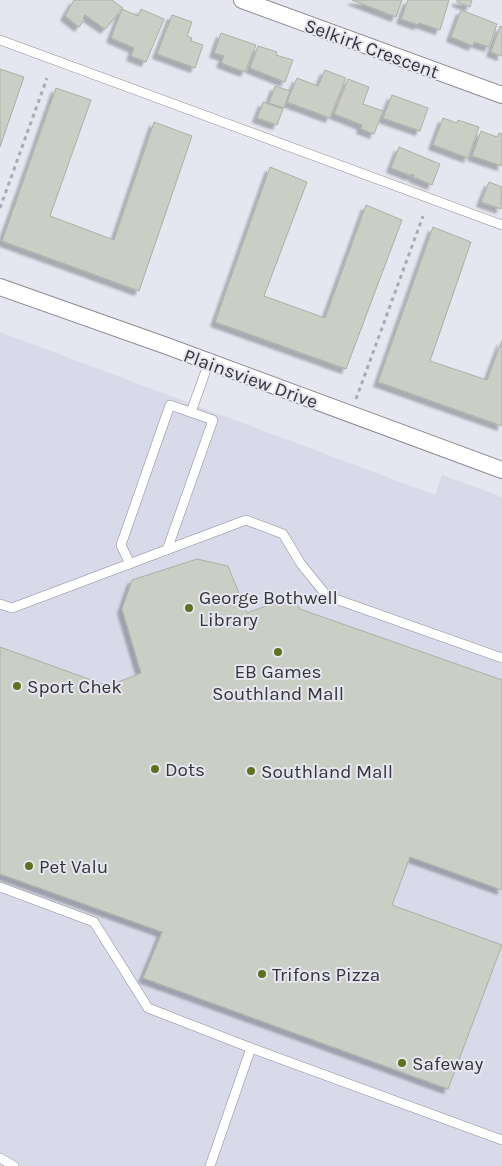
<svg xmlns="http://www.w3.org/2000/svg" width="502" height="1166" viewBox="0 0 502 1166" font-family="Karla,sans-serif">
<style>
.built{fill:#d8daea}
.building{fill:#cbcec5;stroke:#acafa6;filter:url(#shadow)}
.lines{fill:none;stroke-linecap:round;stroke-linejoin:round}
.service-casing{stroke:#8b8c95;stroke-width:10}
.minor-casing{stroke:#8b8c95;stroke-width:18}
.path{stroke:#aaaab2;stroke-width:3;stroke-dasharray:4 4;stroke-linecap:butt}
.service{stroke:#fff;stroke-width:9}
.minor{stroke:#fff;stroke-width:16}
.poi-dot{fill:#5d711f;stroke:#e6e6f0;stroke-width:2}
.labels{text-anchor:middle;stroke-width:4;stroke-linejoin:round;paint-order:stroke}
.street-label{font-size:19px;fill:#343438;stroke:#e6e6f0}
.poi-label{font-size:19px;fill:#343438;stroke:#e6e6f0;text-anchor:start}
</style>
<defs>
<filter id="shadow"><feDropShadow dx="-4.5" dy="4.5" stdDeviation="1" flood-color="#0004"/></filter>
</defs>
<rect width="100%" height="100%" fill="#e6e6f0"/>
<path class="built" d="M0,332L435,495L442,475L502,497V1166H0Z"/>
<g class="building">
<path d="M74,0H112L123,8L105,29L85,15L83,18L84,20L79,27L65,16Z"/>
<path d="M352,0H402L396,17Z"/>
<path d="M408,0H449L440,30L419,23L418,25L401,19Z"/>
<path d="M457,0H472L470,7L457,2Z"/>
<path d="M122,9L138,16L141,9L164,19L146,62L131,56L134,48L111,38Z"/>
<path d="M461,10L497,24L489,47L474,42L473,46L451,37Z"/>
<path d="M172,15L192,22L187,36L192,38L191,41L203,45L195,68L157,54Z"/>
<path d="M500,26L502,27V56L491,52Z"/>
<path d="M221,33L256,45L245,72L221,63L224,56L214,53Z"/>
<path d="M258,46L277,52L276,55L293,60L285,82L250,68Z"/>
<path d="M0,69L24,77L0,147Z"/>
<path d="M325,70L346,78L330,118L287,102L297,78L318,86Z"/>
<path d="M348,79L369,87L363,104L383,111L374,134L361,129L362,125L334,114Z"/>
<path d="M275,86L290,91L284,108L269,103Z"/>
<path d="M56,88L91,100L50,216L114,240L154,122L192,136L139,291L2,241Z"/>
<path d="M392,95L428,108L420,131L383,118Z"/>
<path d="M263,102L283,109L277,125L257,118Z"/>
<path d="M443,118L457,123L458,120L479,127L468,158L433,145Z"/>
<path d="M481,131L497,137L499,133L502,134V166L472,156Z"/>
<path d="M399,147L440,164L432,185L413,177L414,175L411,174V176L391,168Z"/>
<path d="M270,167L307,182L264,296L325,318L366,205L402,220L346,369L215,322Z"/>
<path d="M489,182L502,187L501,209L481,202Z"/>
<path d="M433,227L471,242L430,361L487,380L502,340V426L378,382Z"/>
<path d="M197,559L228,566L247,613L293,596L300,609L502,680V890L410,857L392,905L502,945L448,1089L143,978L162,932L0,874V647L108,686L141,673L122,609L132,580Z"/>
</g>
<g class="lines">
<defs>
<g id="service">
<path d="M0,40L502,225"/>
<path d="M191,412L209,362"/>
<path d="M130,564L121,545L170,405L213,420L167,550"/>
<path d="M0,604L12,608L246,520L283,534L301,564L327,596L502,658"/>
<path d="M0,887L94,922L148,1008L251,1048L210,1166"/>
<path d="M251,1048L502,1140"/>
<path d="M0,1158L14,1166"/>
</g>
<g id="minor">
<path d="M242,0L502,95"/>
<path d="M0,287L164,345L502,470"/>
</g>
</defs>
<use href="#service" class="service-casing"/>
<use href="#minor" class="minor-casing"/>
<g class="path">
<path d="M0,208L47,78"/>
<path d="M356,399L423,216"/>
</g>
<use href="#service" class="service"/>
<use href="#minor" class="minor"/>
</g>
<g class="poi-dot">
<circle cx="189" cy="608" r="5"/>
<circle cx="278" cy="652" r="5"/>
<circle cx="17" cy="686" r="5"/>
<circle cx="155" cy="769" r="5"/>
<circle cx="251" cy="771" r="5"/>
<circle cx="29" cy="866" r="5"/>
<circle cx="262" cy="974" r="5"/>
<circle cx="402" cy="1063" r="5"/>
</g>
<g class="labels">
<g class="street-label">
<text transform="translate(372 48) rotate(20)" y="7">Selkirk Crescent</text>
<text transform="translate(251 378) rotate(20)" y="7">Plainsview Drive</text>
</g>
<g class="poi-label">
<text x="199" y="604">George Bothwell<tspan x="199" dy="22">Library</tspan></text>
<text x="278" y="678" text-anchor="middle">EB Games<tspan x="278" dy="22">Southland Mall</tspan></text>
<text x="27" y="693">Sport Chek</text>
<text x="165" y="776">Dots</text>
<text x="261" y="778">Southland Mall</text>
<text x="39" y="873">Pet Valu</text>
<text x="272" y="981">Trifons Pizza</text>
<text x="412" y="1070">Safeway</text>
</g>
</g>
</svg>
